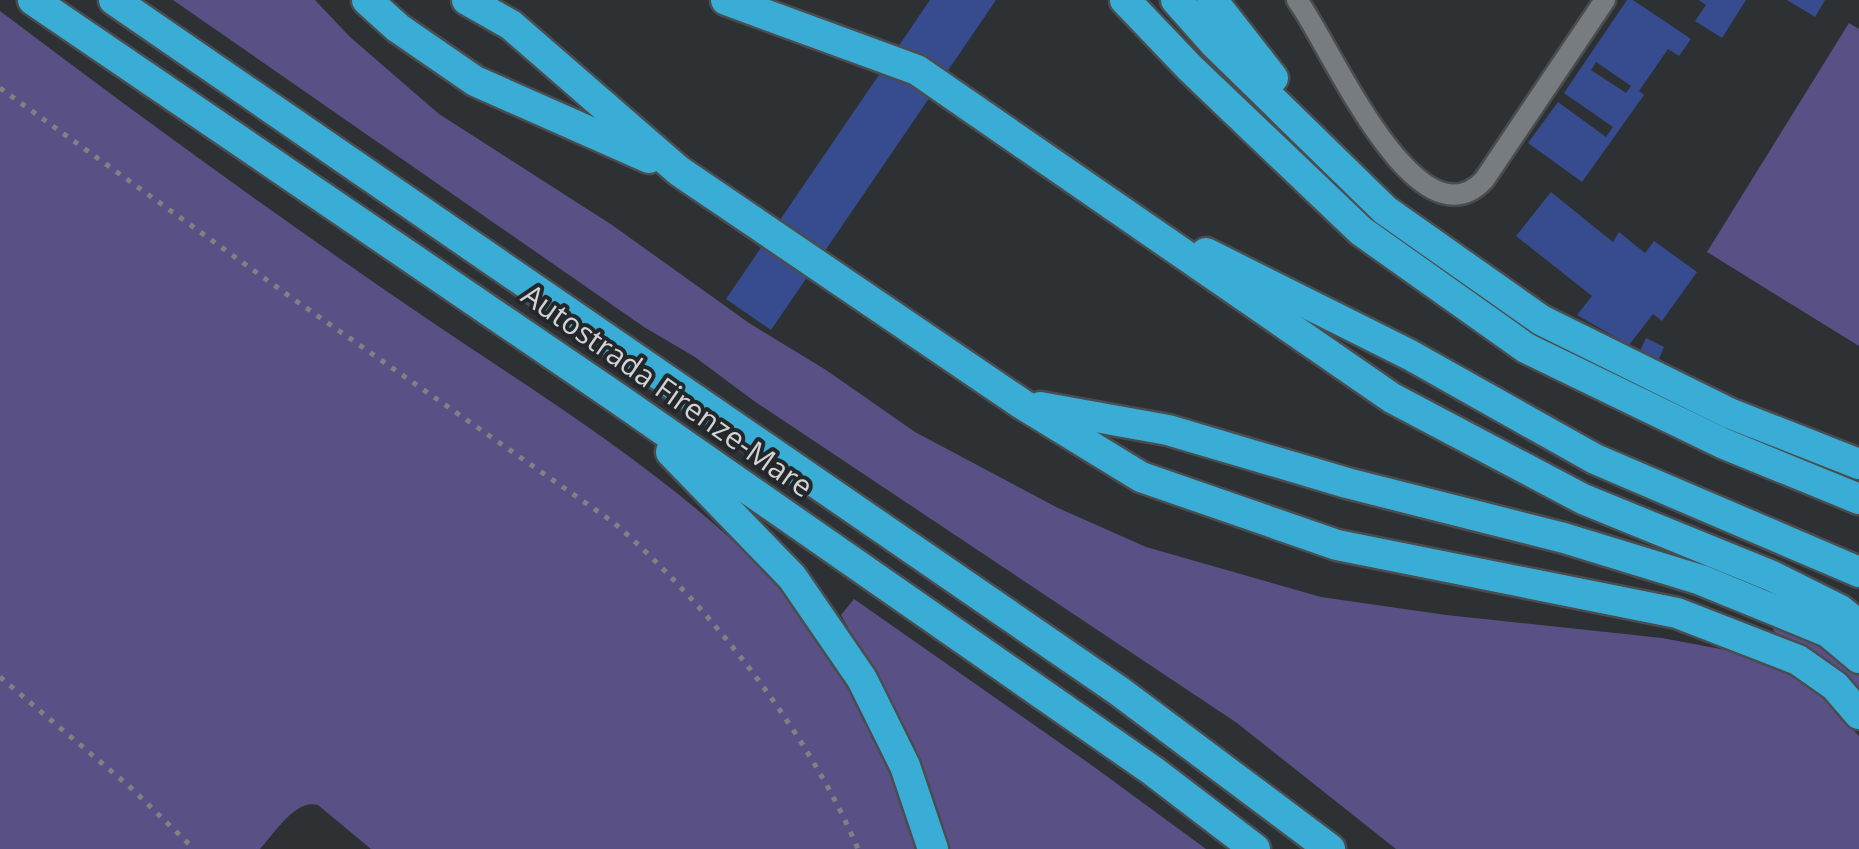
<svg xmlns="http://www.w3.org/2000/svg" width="1859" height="849" viewBox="0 0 1859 849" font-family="'Open Sans',sans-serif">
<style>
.green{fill:#595186}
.building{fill:#364c8f;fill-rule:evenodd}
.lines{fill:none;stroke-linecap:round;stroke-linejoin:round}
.street-casing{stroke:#4a4d50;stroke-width:25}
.highway-casing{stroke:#4a4d50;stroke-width:35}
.path{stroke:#7f8285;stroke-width:5;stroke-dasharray:5 8;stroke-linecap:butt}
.street{stroke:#777c80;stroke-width:20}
.highway{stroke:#39add5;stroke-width:30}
.labels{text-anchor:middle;stroke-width:8;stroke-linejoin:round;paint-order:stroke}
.street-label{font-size:30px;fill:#d1d3d5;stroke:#23272a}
</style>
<rect width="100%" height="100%" fill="#2d3134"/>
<g class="green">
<path d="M173,0H315L350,37L439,114L612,225L749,323L826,370L915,432L1058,508L1146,547L1321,597L1446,615L1662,638L1747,654L1793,674L1814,688L1859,736V849H1396L1237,723L754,401L695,357L644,327Z"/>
<path d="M0,11C139,116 279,218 423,316C545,399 696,490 793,602C855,673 888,761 919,849H371L318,805C295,799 275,833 260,849H0Z"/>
<path d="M1849,23L1859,29V346L1707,252Z"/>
<path d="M854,599L1090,764L1206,849H948L914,745L841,615Z"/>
<path d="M1779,620L1801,631L1859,670V692L1811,653L1776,633L1773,630Z"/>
</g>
<g class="building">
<path d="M930,0H996L771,330L726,299Z"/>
<path d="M1627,0H1633L1691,39L1679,56L1668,49L1639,91L1644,95L1582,182L1528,143L1558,102L1606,137L1613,127L1564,93ZM1596,62L1631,86L1626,93L1591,70Z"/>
<path d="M1699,0H1746L1722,38L1695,21L1706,5Z"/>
<path d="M1787,0H1825L1815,17Z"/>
<path d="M1551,192L1613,242L1619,232L1645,253L1654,241L1697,272L1662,321L1653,314L1629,345L1577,315L1592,296L1516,236Z"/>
<path d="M1646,338L1664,347L1659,359L1640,351Z"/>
</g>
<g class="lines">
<defs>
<path id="street" d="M1297,0C1327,38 1416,252 1484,180L1605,0"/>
<g id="highway">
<path d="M33,0L620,400L1153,771L1255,849"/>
<path d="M114,0L1119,691L1330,849"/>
<path d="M367,0L398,28L475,81L649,158"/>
<path d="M467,0L511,25L679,171L1022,404L1141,477L1337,545L1677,613L1798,660L1835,686L1859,714"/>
<path d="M726,0L917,70L1392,398L1583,499L1772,576L1840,610L1859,625"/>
<path d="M1125,0L1190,68L1361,231L1526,348L1722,443L1859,499"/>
<path d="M1176,0L1215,44L1385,210L1541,320L1729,413L1859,464"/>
<path d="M1212,0L1273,78"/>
<path d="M1206,253L1410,355L1595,459L1859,572"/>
<path d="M1040,407L1168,430L1347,483L1564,538L1701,580L1828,632L1859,658"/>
<path d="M671,452L792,577L862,679L905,766L933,849"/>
</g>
</defs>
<use href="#street" class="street-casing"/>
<use href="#highway" class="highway-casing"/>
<g class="path">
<path d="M0,88L292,298L613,522C708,604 809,733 858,849"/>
<path d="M0,677L130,787L194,849"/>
</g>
<use href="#street" class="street"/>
<use href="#highway" class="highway"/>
</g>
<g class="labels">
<g class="street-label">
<text transform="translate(667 391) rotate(35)" y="10">Autostrada Firenze-Mare</text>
</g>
</g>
</svg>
